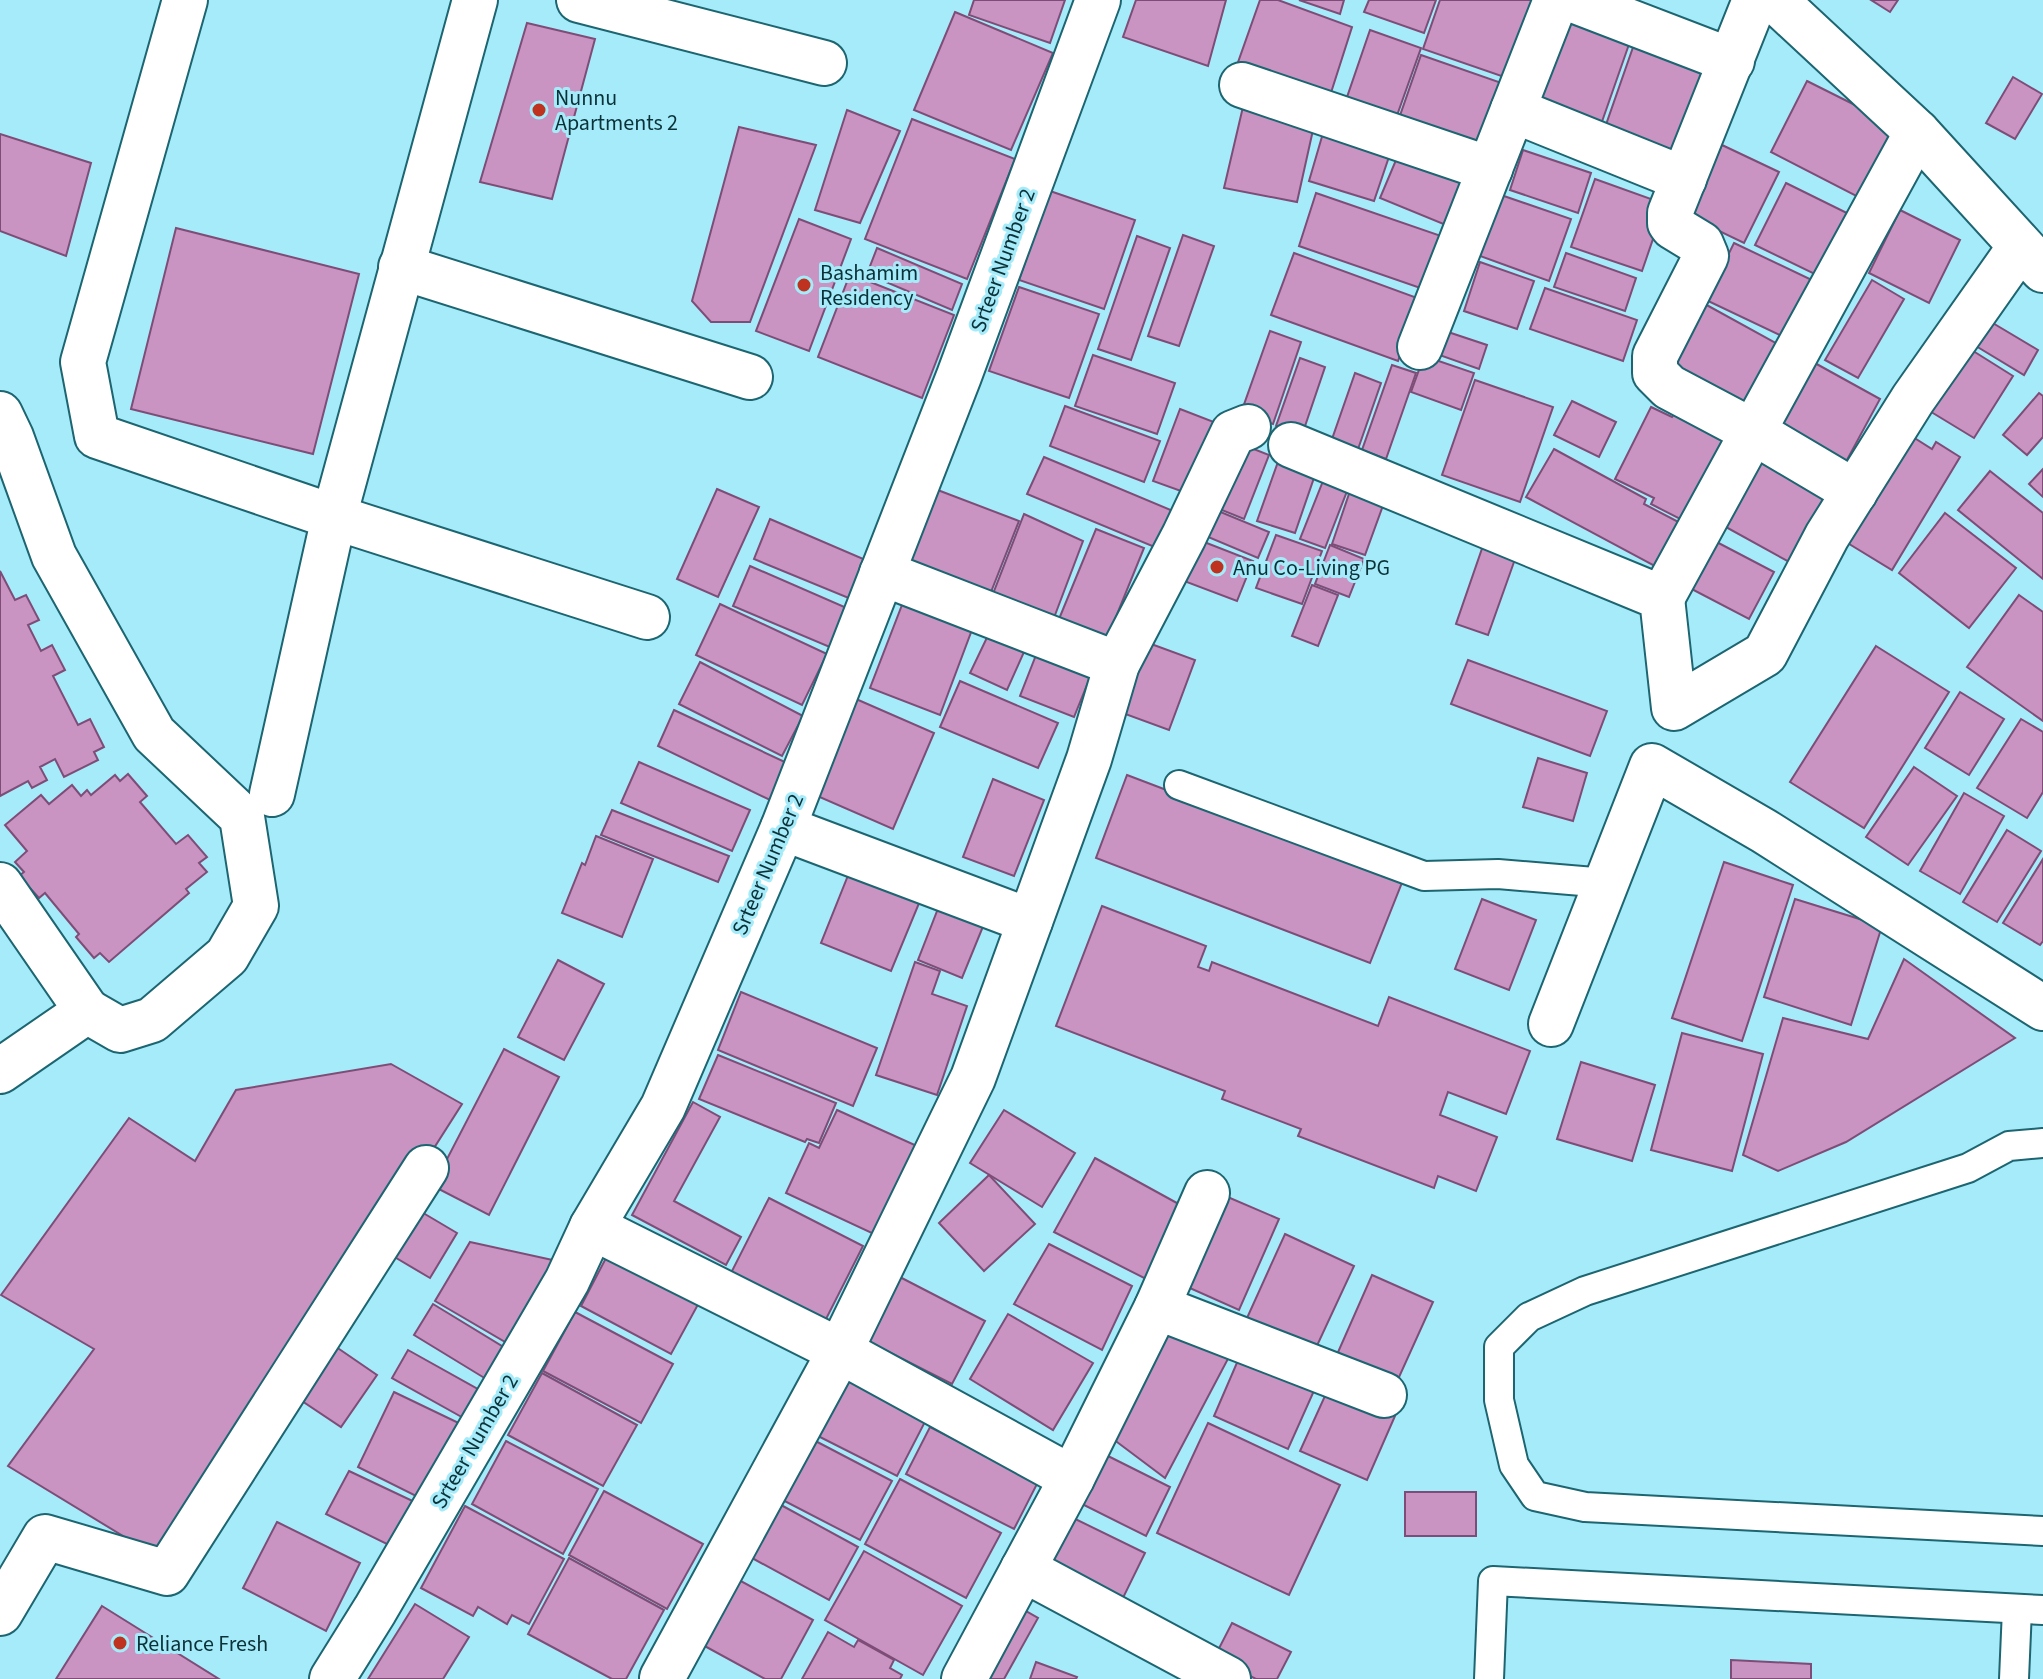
<svg xmlns="http://www.w3.org/2000/svg" width="2043" height="1679" viewBox="0 0 2043 1679" font-family="'Source Sans 3',sans-serif">
<style>
.building{fill:#c993c2;stroke:#7d4d77;stroke-width:2}
.lines{fill:none;stroke-linecap:round;stroke-linejoin:round}
.lane-casing{stroke:#1c6571;stroke-width:32}
.street-casing{stroke:#1c6571;stroke-width:48}
.lane{stroke:#fff;stroke-width:28}
.street{stroke:#fff;stroke-width:44}
.poi-dot{fill:#be321f;stroke:#a6ebf9;stroke-width:3}
.labels{text-anchor:middle;stroke-width:6;stroke-linejoin:round;paint-order:stroke}
.poi-label{font-size:22px;fill:#0b3239;stroke:#a6ebf9;text-anchor:start}
.street-label{font-size:22px;fill:#0b3239;stroke:#a6ebf9}
</style>
<rect width="100%" height="100%" fill="#a6ebf9"/>
<g class="building">
<path d="M974,0H1065L1050,43L969,15Z"/>
<path d="M1136,0H1226L1208,66L1123,37Z"/>
<path d="M1260,0H1278L1352,27L1328,102L1236,68Z"/>
<path d="M1299,0H1344L1340,14Z"/>
<path d="M1369,0H1436L1424,33L1364,12Z"/>
<path d="M1440,0H1541L1513,80L1423,49Z"/>
<path d="M1871,0H1898L1890,12Z"/>
<path d="M1568,8L1634,30L1598,133L1532,111Z"/>
<path d="M955,12L1053,53L1011,150L914,110Z"/>
<path d="M527,23L595,39L552,199L480,182Z"/>
<path d="M1370,30L1421,48L1395,121L1345,103Z"/>
<path d="M1638,33L1708,56L1671,164L1601,139Z"/>
<path d="M1421,55L1516,88L1490,163L1395,130Z"/>
<path d="M2013,77L2042,94L2015,139L1986,123Z"/>
<path d="M1807,81L1903,129L1866,201L1771,152Z"/>
<path d="M1246,94L1317,112L1297,202L1224,188Z"/>
<path d="M847,110L900,131L860,223L815,210Z"/>
<path d="M1328,116L1395,139L1374,201L1309,181Z"/>
<path d="M912,119L1015,159L967,279L865,239Z"/>
<path d="M739,127L816,145L750,322H711L692,301Z"/>
<path d="M0,134L91,163L66,256L0,231Z"/>
<path d="M1404,141L1482,174L1458,230L1380,198Z"/>
<path d="M1722,145L1779,172L1744,243L1688,216Z"/>
<path d="M1523,150L1591,173L1578,213L1510,190Z"/>
<path d="M1595,179L1665,204L1642,271L1571,247Z"/>
<path d="M1786,183L1857,218L1827,280L1755,245Z"/>
<path d="M1050,191L1135,220L1104,309L1019,280Z"/>
<path d="M1316,193L1447,238L1429,291L1299,246Z"/>
<path d="M1501,195L1571,219L1549,281L1480,256Z"/>
<path d="M1900,210L1960,240L1929,303L1869,273Z"/>
<path d="M799,219L851,239L809,351L756,331Z"/>
<path d="M176,228L359,274L313,454L131,409Z"/>
<path d="M1183,235L1214,246L1179,346L1148,336Z"/>
<path d="M1137,236L1170,248L1131,360L1098,349Z"/>
<path d="M1734,243L1816,282L1788,339L1706,300Z"/>
<path d="M877,248L962,284L952,310L867,274Z"/>
<path d="M1294,253L1420,299L1398,361L1271,315Z"/>
<path d="M1566,253L1636,278L1625,311L1554,287Z"/>
<path d="M1480,262L1534,281L1517,329L1464,311Z"/>
<path d="M850,274L954,315L922,398L818,357Z"/>
<path d="M1872,280L1904,299L1858,378L1825,360Z"/>
<path d="M1019,287L1099,314L1069,398L989,371Z"/>
<path d="M1545,288L1637,320L1623,361L1530,329Z"/>
<path d="M1703,303L1792,352L1757,414L1668,365Z"/>
<path d="M1981,316L2038,350L2024,375L1966,340Z"/>
<path d="M1436,328L1487,345L1479,369L1428,351Z"/>
<path d="M1270,331L1301,342L1273,424L1241,413Z"/>
<path d="M1962,344L2013,376L1974,438L1923,407Z"/>
<path d="M1093,355L1175,383L1157,434L1075,406Z"/>
<path d="M1424,356L1474,373L1461,410L1411,392Z"/>
<path d="M1300,358L1325,367L1302,435L1276,426Z"/>
<path d="M1813,362L1880,399L1841,471L1774,435Z"/>
<path d="M1392,365L1416,373L1386,459L1362,450Z"/>
<path d="M1355,373L1381,383L1357,452L1331,442Z"/>
<path d="M1475,380L1553,407L1520,502L1442,475Z"/>
<path d="M2039,393L2043,396V437L2027,455L2003,435Z"/>
<path d="M1572,401L1616,422L1599,457L1554,435Z"/>
<path d="M1065,406L1160,441L1144,482L1050,446Z"/>
<path d="M1651,407L1672,417L1675,413L1730,440L1688,523L1651,504L1654,498L1615,479Z"/>
<path d="M1180,409L1219,424L1192,495L1153,481Z"/>
<path d="M1905,432L1932,449L1936,442L1960,457L1892,570L1841,539Z"/>
<path d="M1236,442L1269,455L1244,519L1212,506Z"/>
<path d="M1554,449L1646,499L1644,504L1688,527L1664,571L1526,497Z"/>
<path d="M1754,450L1830,492L1791,563L1715,521Z"/>
<path d="M1044,457L1173,511L1157,548L1027,494Z"/>
<path d="M1279,459L1316,472L1295,533L1257,521Z"/>
<path d="M2043,469V497L2029,484Z"/>
<path d="M1990,471L2043,513V579L1958,510Z"/>
<path d="M1325,476L1349,486L1325,548L1300,539Z"/>
<path d="M1351,488L1385,500L1365,555L1332,544Z"/>
<path d="M717,489L759,507L718,597L677,579Z"/>
<path d="M935,489L1019,521L989,597L905,565Z"/>
<path d="M1211,508L1269,532L1258,558L1201,534Z"/>
<path d="M1945,513L2016,568L1969,628L1899,573Z"/>
<path d="M1024,514L1083,541L1052,623L991,599Z"/>
<path d="M770,519L868,561L851,599L754,559Z"/>
<path d="M1096,529L1144,548L1107,639L1059,619Z"/>
<path d="M1276,535L1322,551L1302,604L1256,588Z"/>
<path d="M1486,537L1519,548L1488,635L1456,624Z"/>
<path d="M1709,538L1774,572L1749,619L1684,585Z"/>
<path d="M1199,540L1253,561L1237,601L1184,581Z"/>
<path d="M1330,545L1364,559L1349,597L1315,584Z"/>
<path d="M750,566L849,609L832,648L733,606Z"/>
<path d="M0,571L15,600L26,595L39,620L28,625L41,651L52,645L65,670L53,676L78,725L90,719L104,747L94,752L98,760L64,777L55,759L40,767L47,780L32,788L28,781L0,796Z"/>
<path d="M1312,585L1338,595L1318,646L1292,636Z"/>
<path d="M907,592L976,619L940,715L870,688Z"/>
<path d="M2019,595L2043,612V721L1967,667Z"/>
<path d="M720,604L827,654L802,705L696,655Z"/>
<path d="M992,627L1028,643L1007,690L970,673Z"/>
<path d="M1143,641L1195,660L1169,730L1117,711Z"/>
<path d="M1876,646L1949,692L1864,828L1790,782Z"/>
<path d="M1038,650L1093,670L1074,717L1020,696Z"/>
<path d="M1468,660L1607,711L1590,756L1451,704Z"/>
<path d="M700,662L803,716L782,756L679,704Z"/>
<path d="M960,681L1058,723L1038,768L940,727Z"/>
<path d="M1960,692L2004,719L1969,775L1925,748Z"/>
<path d="M856,699L934,733L893,829L815,795Z"/>
<path d="M674,710L787,763L770,800L658,746Z"/>
<path d="M2021,719L2043,732V792L2027,818L1977,788Z"/>
<path d="M1538,758L1587,773L1573,821L1523,807Z"/>
<path d="M639,762L750,810L732,851L621,803Z"/>
<path d="M1914,767L1957,796L1908,865L1866,837Z"/>
<path d="M128,774L147,796L140,802L176,844L188,835L207,857L199,863L207,872L186,889L189,893L109,962L100,953L94,958L76,937L79,934L45,893L39,898L19,876L24,872L15,862L27,851L5,825L41,795L49,804L72,785L81,796L87,790L91,795L115,775L120,781Z"/>
<path d="M1127,775L1403,880L1370,963L1096,858Z"/>
<path d="M993,779L1044,800L1014,876L963,857Z"/>
<path d="M1964,793L2004,816L1960,894L1920,871Z"/>
<path d="M612,810L729,856L718,882L601,835Z"/>
<path d="M2007,830L2041,851L1997,922L1963,902Z"/>
<path d="M596,836L653,859L622,937L562,913L582,863L585,865Z"/>
<path d="M2043,859V941L2040,945L2003,923Z"/>
<path d="M1724,862L1793,885L1742,1041L1672,1018Z"/>
<path d="M851,868L922,896L891,971L821,943Z"/>
<path d="M1482,899L1536,920L1509,990L1455,969Z"/>
<path d="M1795,899L1882,926L1851,1025L1764,997Z"/>
<path d="M939,906L984,924L962,978L918,960Z"/>
<path d="M1102,906L1206,946L1198,967L1209,971L1212,962L1378,1026L1389,997L1530,1051L1506,1114L1448,1092L1440,1115L1497,1137L1476,1191L1438,1176L1434,1188L1298,1136L1301,1129L1222,1099L1225,1091L1056,1026Z"/>
<path d="M1904,959L2015,1038L1846,1142L1778,1171L1743,1155L1783,1018L1868,1039Z"/>
<path d="M558,960L604,984L564,1060L518,1037Z"/>
<path d="M915,962L940,971L932,994L967,1006L937,1095L876,1075Z"/>
<path d="M741,992L877,1048L853,1106L718,1050Z"/>
<path d="M1682,1033L1763,1054L1732,1171L1651,1150Z"/>
<path d="M504,1049L559,1077L489,1215L433,1186Z"/>
<path d="M718,1055L836,1103L819,1143L807,1139L805,1142L699,1099Z"/>
<path d="M1581,1062L1655,1085L1632,1161L1557,1139Z"/>
<path d="M391,1064L462,1104L169,1564L8,1466L94,1349L1,1295L129,1118L195,1161L236,1090Z"/>
<path d="M693,1102L720,1117L674,1201L741,1237L726,1265L632,1215Z"/>
<path d="M837,1110L917,1146L876,1235L786,1193L809,1143L819,1148Z"/>
<path d="M1004,1110L1075,1153L1042,1207L970,1163Z"/>
<path d="M1095,1158L1186,1208L1148,1280L1054,1232Z"/>
<path d="M989,1175L1035,1224L984,1271L939,1223Z"/>
<path d="M1223,1195L1279,1219L1239,1310L1183,1285Z"/>
<path d="M769,1198L863,1246L824,1323L730,1275Z"/>
<path d="M408,1204L457,1233L430,1278L381,1249Z"/>
<path d="M1285,1234L1354,1266L1315,1350L1247,1318Z"/>
<path d="M470,1242L557,1261L512,1346L435,1301Z"/>
<path d="M1049,1244L1132,1286L1102,1350L1014,1304Z"/>
<path d="M606,1258L660,1286L664,1280L701,1299L671,1354L581,1306Z"/>
<path d="M894,1274L985,1321L952,1384L861,1338Z"/>
<path d="M1372,1275L1433,1302L1395,1386L1335,1359Z"/>
<path d="M433,1304L510,1351L491,1382L414,1335Z"/>
<path d="M575,1312L673,1364L641,1423L543,1371Z"/>
<path d="M1008,1314L1093,1363L1053,1430L970,1379Z"/>
<path d="M1162,1322L1230,1355L1165,1478L1105,1433Z"/>
<path d="M326,1340L377,1375L341,1427L290,1393Z"/>
<path d="M408,1350L483,1392L467,1420L392,1378Z"/>
<path d="M1242,1351L1317,1384L1288,1449L1214,1416Z"/>
<path d="M843,1372L928,1416L897,1476L812,1433Z"/>
<path d="M542,1373L637,1425L603,1486L508,1435Z"/>
<path d="M1329,1387L1395,1416L1367,1480L1300,1451Z"/>
<path d="M394,1392L467,1427L430,1503L358,1467Z"/>
<path d="M1208,1423L1340,1485L1289,1595L1157,1533Z"/>
<path d="M930,1427L1038,1482L1014,1529L906,1474Z"/>
<path d="M804,1435L892,1481L860,1540L773,1495Z"/>
<path d="M506,1441L598,1489L563,1554L472,1504Z"/>
<path d="M1094,1449L1170,1487L1146,1536L1070,1498Z"/>
<path d="M349,1471L419,1504L397,1549L326,1514Z"/>
<path d="M900,1479L1001,1533L966,1598L865,1544Z"/>
<path d="M604,1491L703,1544L667,1609L569,1555Z"/>
<rect x="1405" y="1492" width="71" height="44"/>
<path d="M781,1505L858,1547L829,1600L752,1558L763,1538L756,1533L765,1518L772,1522Z"/>
<path d="M465,1506L564,1559L529,1624L512,1615L507,1624L478,1607L473,1616L421,1588Z"/>
<path d="M1065,1514L1145,1553L1120,1604L1039,1565Z"/>
<path d="M277,1522L360,1563L326,1631L243,1588Z"/>
<path d="M864,1551L962,1606L923,1675L825,1620Z"/>
<path d="M569,1558L664,1610L626,1679H612L528,1634Z"/>
<path d="M726,1573L813,1620L781,1679H765L690,1638Z"/>
<path d="M1010,1602L1038,1618L1004,1679H966Z"/>
<path d="M415,1604L469,1637L443,1679H368Z"/>
<path d="M102,1606L219,1679H56Z"/>
<path d="M1232,1623L1291,1652L1277,1679H1256L1214,1658Z"/>
<path d="M828,1632L854,1647L858,1640L894,1660L890,1668L902,1675L900,1679H802Z"/>
<path d="M1731,1660L1811,1664V1679H1731Z"/>
<path d="M1036,1662L1077,1677L1076,1679H1030Z"/>
</g>
<g class="lines">
<defs>
<g id="lane">
<path d="M1179,785L1424,876L1498,874L1606,883"/>
<path d="M2043,1143L2009,1146L1968,1168L1585,1291L1529,1317L1499,1347V1400L1514,1465L1535,1496L1585,1507L2043,1531"/>
<path d="M1489,1679L1493,1581L2043,1610"/>
<path d="M2014,1679L2017,1609"/>
</g>
<g id="street">
<path d="M185,0L83,362L97,436L334,517L272,794"/>
<path d="M475,0L334,517L647,617"/>
<path d="M579,0L824,63"/>
<path d="M1573,0L1732,61"/>
<path d="M1755,0L1670,213V223L1673,227L1701,244L1706,256L1655,356V373L1669,387L1752,431L1855,492"/>
<path d="M1775,0L1917,132L2043,270"/>
<path d="M1242,85L1490,169"/>
<path d="M1513,110L1684,179"/>
<path d="M401,267L750,377"/>
<path d="M1420,347L1556,0"/>
<path d="M0,414L11,437L54,556L154,734L242,817L256,906L227,956L152,1020L120,1030L87,1011L0,1071"/>
<path d="M1291,445L1662,598L1674,708L1765,654L1827,536L1913,399L2020,247"/>
<path d="M882,573L1117,664"/>
<path d="M1662,598L1917,132"/>
<path d="M783,828L1030,921"/>
<path d="M0,885L87,1011"/>
<path d="M1551,1024L1652,766L1764,831L2043,1008"/>
<path d="M592,1227L840,1351L1072,1478L1157,1307L1207,1193"/>
<path d="M1157,1307L1384,1395"/>
<path d="M1023,1569L1228,1679"/>
<path d="M0,1613L45,1537L167,1573L426,1168"/>
<path d="M662,1678L840,1351L973,1078L1089,759L1117,664L1184,536L1233,433L1248,427"/>
<path d="M332,1679L375,1610L567,1281L592,1227L663,1107L783,828L959,376L1098,0"/>
<path d="M964,1679L1072,1478"/>
</g>
</defs>
<use href="#lane" class="lane-casing"/>
<use href="#street" class="street-casing"/>
<use href="#lane" class="lane"/>
<use href="#street" class="street"/>
</g>
<g class="poi-dot">
<circle cx="539" cy="110" r="8"/>
<circle cx="804" cy="285" r="8"/>
<circle cx="1217" cy="567" r="8"/>
<circle cx="120" cy="1643" r="8"/>
</g>
<g class="labels">
<g class="poi-label">
<text x="555" y="105">Nunnu<tspan x="555" dy="25">Apartments 2</tspan></text>
<text x="820" y="280">Bashamim<tspan x="820" dy="25">Residency</tspan></text>
<text x="1233" y="575">Anu Co-Living PG</text>
<text x="136" y="1651">Reliance Fresh</text>
</g>
<g class="street-label">
<text transform="translate(1002 260) rotate(-70)" y="8">Srteer Number 2</text>
<text transform="translate(767 864) rotate(-67)" y="8">Srteer Number 2</text>
<text transform="translate(474 1441) rotate(-60)" y="8">Srteer Number 2</text>
</g>
</g>
</svg>
